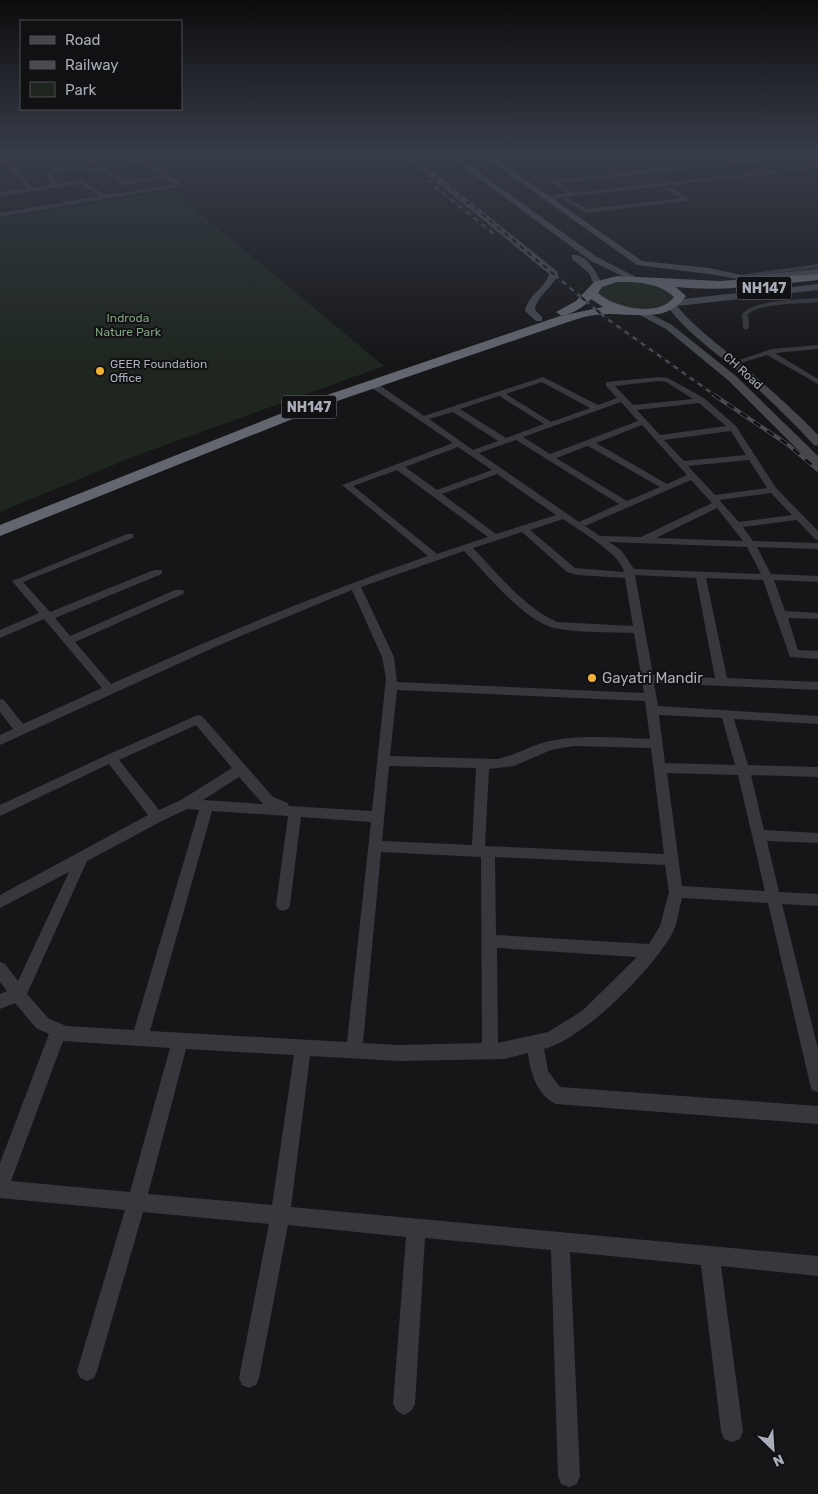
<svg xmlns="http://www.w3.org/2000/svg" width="818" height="1494" viewBox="0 0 818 1494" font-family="Rubik,sans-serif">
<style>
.green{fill:#1e261f}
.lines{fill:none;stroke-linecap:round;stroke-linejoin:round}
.street{fill:#37383d;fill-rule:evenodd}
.secondary{fill:#45474d;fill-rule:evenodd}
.highway{fill:#63666e;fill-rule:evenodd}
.rail-far1-casing{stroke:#4a4c52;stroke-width:2.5}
.rail-casing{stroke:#4a4c52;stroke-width:4}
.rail-far1{stroke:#111113;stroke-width:2;stroke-dasharray:5;stroke-linecap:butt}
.rail{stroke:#111113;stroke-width:2.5;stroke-dasharray:8;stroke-linecap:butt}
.poi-dot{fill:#f2b134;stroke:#111113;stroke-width:2}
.labels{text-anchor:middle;stroke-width:4;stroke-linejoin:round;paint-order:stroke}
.far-park-label{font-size:12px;fill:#7fa381;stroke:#111113}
.far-poi-label{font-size:12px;fill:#a8adb8;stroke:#111113;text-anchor:start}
.far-street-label{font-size:12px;fill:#a8adb8;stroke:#111113}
.shield{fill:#111113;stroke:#7b7e86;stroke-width:1}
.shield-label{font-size:14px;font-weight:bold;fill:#a8adb8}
.poi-label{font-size:15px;fill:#a8adb8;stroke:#111113;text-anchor:start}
</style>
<rect width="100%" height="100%" fill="#161618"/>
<g class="green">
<path d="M172,190L384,366L135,456L0,512V218Z"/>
<path d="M629,281C646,282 661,285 674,296C671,311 637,311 625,308C616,306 608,301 600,297L598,292C604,282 618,282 629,281Z"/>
</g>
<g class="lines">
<g class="street">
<path d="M0,152H7L0,154Z"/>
<path d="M70,152H87L83,154L104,167L149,159L140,152H146L155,159V161L150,162L159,171L179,182L181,186L0,217V213L100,196L80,184L0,196V192L28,188L4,163H0V161ZM78,154L87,162L99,167L75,170L73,172L103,170L124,185L165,179L175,185L106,195L81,180L56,184L51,173L74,169L72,167L47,171V176L51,185L33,188L9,162ZM145,163L161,176L125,181L108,169Z"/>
<path d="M95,152H100L110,161L122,162L107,163Z"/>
<path d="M174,152H179L183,156L179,157Z"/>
<path d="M197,152H202L203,154L199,155Z"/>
<path d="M799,154L818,160V163L799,156L559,183L573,193L818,166V168L565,197L587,209L682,198L664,188L666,185L689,198L687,201L586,213L563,199L564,197L547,199L544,197L567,193L552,183L554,180Z"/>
<path d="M818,264V268L735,278L732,276Z"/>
<path d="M818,298V302C801,304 760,303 748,314L749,328L746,330L743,328L742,314C755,299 798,300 818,298Z"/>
<path d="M818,345V349L775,353L818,379V384L767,355L734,365L730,363L772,349Z"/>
<path d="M543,377L598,405L617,398L606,386V382L659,377L668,378L704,398L736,426L776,488L818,531V540L815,539L797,520L743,527L753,541L818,543V549L757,547L771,574L818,576V582L774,580L785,611L818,613V619L788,618L798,650L818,651V659L790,657L763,580L706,578L727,678L818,682V690L654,683L658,706L818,716V724L734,719L748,765L818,767V777L751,775L764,830L818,833V843L767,841L779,892L818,894V906L782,904L818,1049V1092L812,1090L810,1084L768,903L682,898C679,909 678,922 673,932C654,968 584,1039 544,1049L548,1071L560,1087L818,1106V1124L556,1104C537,1096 530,1071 528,1053L504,1059L399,1061L310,1056L291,1207L818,1256V1276L721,1266L743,1431L740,1439L732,1442L724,1439L721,1431L701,1265L570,1252L580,1476L577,1484L569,1487L561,1484L558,1476L551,1250L425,1238L415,1404L411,1411L404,1415L397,1411L393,1404L406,1237L288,1225L259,1378L256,1385L249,1388L242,1385L239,1378L269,1224L143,1212L97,1371L94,1378L87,1381L80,1378L77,1371L125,1210L0,1198V1163L49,1034L36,1028L15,1003L0,1009V994L7,991L0,982V962L5,964L18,981L69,872L0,908V895L148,815L109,764L0,816V805L107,755L198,715L202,716L273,797L288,803L289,806L372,811L386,678L382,657L352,590L224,643L0,745V735L13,729L0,712V699L4,700L23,724L102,688L44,619L0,638V630L39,613L12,581L127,534H133V538L23,582L50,612L154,570H162V574L55,618L70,636L175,590H183L184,592L183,594L75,642L111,684C215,637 320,593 428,556L342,485L453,443L369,386V382H375L424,416ZM659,381L666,382L693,399L633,405L615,386ZM542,382L590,408L551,422L506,394ZM499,396L544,424L506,438L460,409ZM621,402L638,421L550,454L523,437ZM699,403L726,426L660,435L637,410ZM453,412L498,441L473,450L429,419ZM642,425L687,475L667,484L596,443ZM731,431L746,455L684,461L664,440ZM516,440L619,504L579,522L479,453ZM588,446L660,487L627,501L556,458ZM458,447L492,470L437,490L405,467ZM749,460L767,488L715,495L688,466ZM397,470L488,537L437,554L353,486ZM497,474L556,515L496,534L442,494ZM691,480L712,503L641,537L600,536L585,526ZM771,493L792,515L739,522L719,500ZM717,508L743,541L656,538ZM563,519C577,529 621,554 624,572L575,568L530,530ZM522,532L567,572L577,575L625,578L633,626L557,622C523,606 499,575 473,548ZM609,542L747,547L761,574L634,569L621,550ZM464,551C486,573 524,621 554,628C577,633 610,632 634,633L644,693L397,682L394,657L361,587ZM635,575L696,578L715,678L653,675ZM397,690L645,701L650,739C617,738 583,734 550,741C531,745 515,756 496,759L390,756ZM659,715L722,718L735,765L665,763ZM196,725L232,768L181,800L159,810L119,760ZM573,746L651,748L664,854L485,846L489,769L514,766L551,750ZM389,766L476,768L472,845L382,841ZM667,773L738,775L765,891L682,886ZM239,777L263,804L203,800ZM187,809L199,810L134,1030L66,1026L48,1018L27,994L87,861L162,821ZM212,811L288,816L276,905L278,909L283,911L288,909L290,905L301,817L371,822L347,1042L150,1031ZM381,852L481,857L482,1043L399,1045L363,1043ZM495,857L665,865L669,892L660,926L649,944L496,935ZM497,948L637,957L582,1011L548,1032L498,1043ZM63,1041L170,1048L130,1192L11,1181ZM186,1049L294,1055L272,1205L148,1194Z"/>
</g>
<g class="secondary">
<path d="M400,152H408L557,271L558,273C554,288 537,294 535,310L542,317V321H536L525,311C528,294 545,289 549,274Z"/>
<path d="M443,152H451L597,257L640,279L636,282L633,281L591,261Z"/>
<path d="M478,152H486L642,261L709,268L746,276L818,269V275L754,281L755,283L751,286L738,279L709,274L637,265Z"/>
<path d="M572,255C586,253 598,274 602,285L601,287H595L589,273L572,259Z"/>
<path d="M818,284V290L677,306C696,329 717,343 739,362C766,386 793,409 818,435V446L814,445C787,416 759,389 729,364C707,346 685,330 667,306L675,300Z"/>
<path d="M639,308L672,325L737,377L818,456V467L814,466L729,381L666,329L636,313V309Z"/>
</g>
<path class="highway" d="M818,274V280C771,285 723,292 676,287L686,296C665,327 627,310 595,315C586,316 577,319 568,322L340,400L0,536V525L330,394L560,316L603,307L591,299C583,308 573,313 562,316L556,312L576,301L594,282L617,276L720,281ZM617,282C637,282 658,282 674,297C659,318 615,308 598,293L602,287Z"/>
<defs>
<g id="rail-far1">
<path d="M403,152L475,208L606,318L716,396"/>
<path d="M423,177L493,233"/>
</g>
<path id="rail" d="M714,395L787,444L818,470"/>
</defs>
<use href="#rail-far1" class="rail-far1-casing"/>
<use href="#rail" class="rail-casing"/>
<use href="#rail-far1" class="rail-far1"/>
<use href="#rail" class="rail"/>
</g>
<linearGradient id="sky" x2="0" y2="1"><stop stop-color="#0c0c0d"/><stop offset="0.42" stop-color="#363c48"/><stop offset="1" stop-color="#363c48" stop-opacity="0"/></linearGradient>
<rect width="818" height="362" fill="url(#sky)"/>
<g class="poi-dot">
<circle cx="100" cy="371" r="5"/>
<circle cx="592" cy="678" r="5"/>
</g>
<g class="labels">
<g class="far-park-label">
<text x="128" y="322">Indroda<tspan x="128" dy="14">Nature Park</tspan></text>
</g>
<g class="far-poi-label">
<text x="110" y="368">GEER Foundation<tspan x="110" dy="14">Office</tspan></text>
</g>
<g class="far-street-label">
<text transform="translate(743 371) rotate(42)" y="4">CH Road</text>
</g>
<g class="shield">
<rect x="736.5" y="276.5" width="55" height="23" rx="4"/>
<rect x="281.5" y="395.5" width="55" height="23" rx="4"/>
</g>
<g class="shield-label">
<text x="764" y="293">NH147</text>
<text x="309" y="412">NH147</text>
</g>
<g class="poi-label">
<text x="602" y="683">Gayatri Mandir</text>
</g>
</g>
<rect x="20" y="20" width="162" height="90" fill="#111113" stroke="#4d4f55"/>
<rect x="30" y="36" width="25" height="8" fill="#45474d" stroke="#4d4f55"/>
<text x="65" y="45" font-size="15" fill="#a8adb8">Road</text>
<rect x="30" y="61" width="25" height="8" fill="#4a4c52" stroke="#4d4f55"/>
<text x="65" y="70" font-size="15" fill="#a8adb8">Railway</text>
<rect x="30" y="82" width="25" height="15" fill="#1e261f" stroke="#4d4f55"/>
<text x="65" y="95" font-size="15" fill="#a8adb8">Park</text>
<g transform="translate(773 1449) rotate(155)" stroke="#111113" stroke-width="4" paint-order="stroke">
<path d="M0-4L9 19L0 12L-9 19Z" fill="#a8adb8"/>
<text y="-8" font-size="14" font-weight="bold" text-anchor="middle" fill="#a8adb8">N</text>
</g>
</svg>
